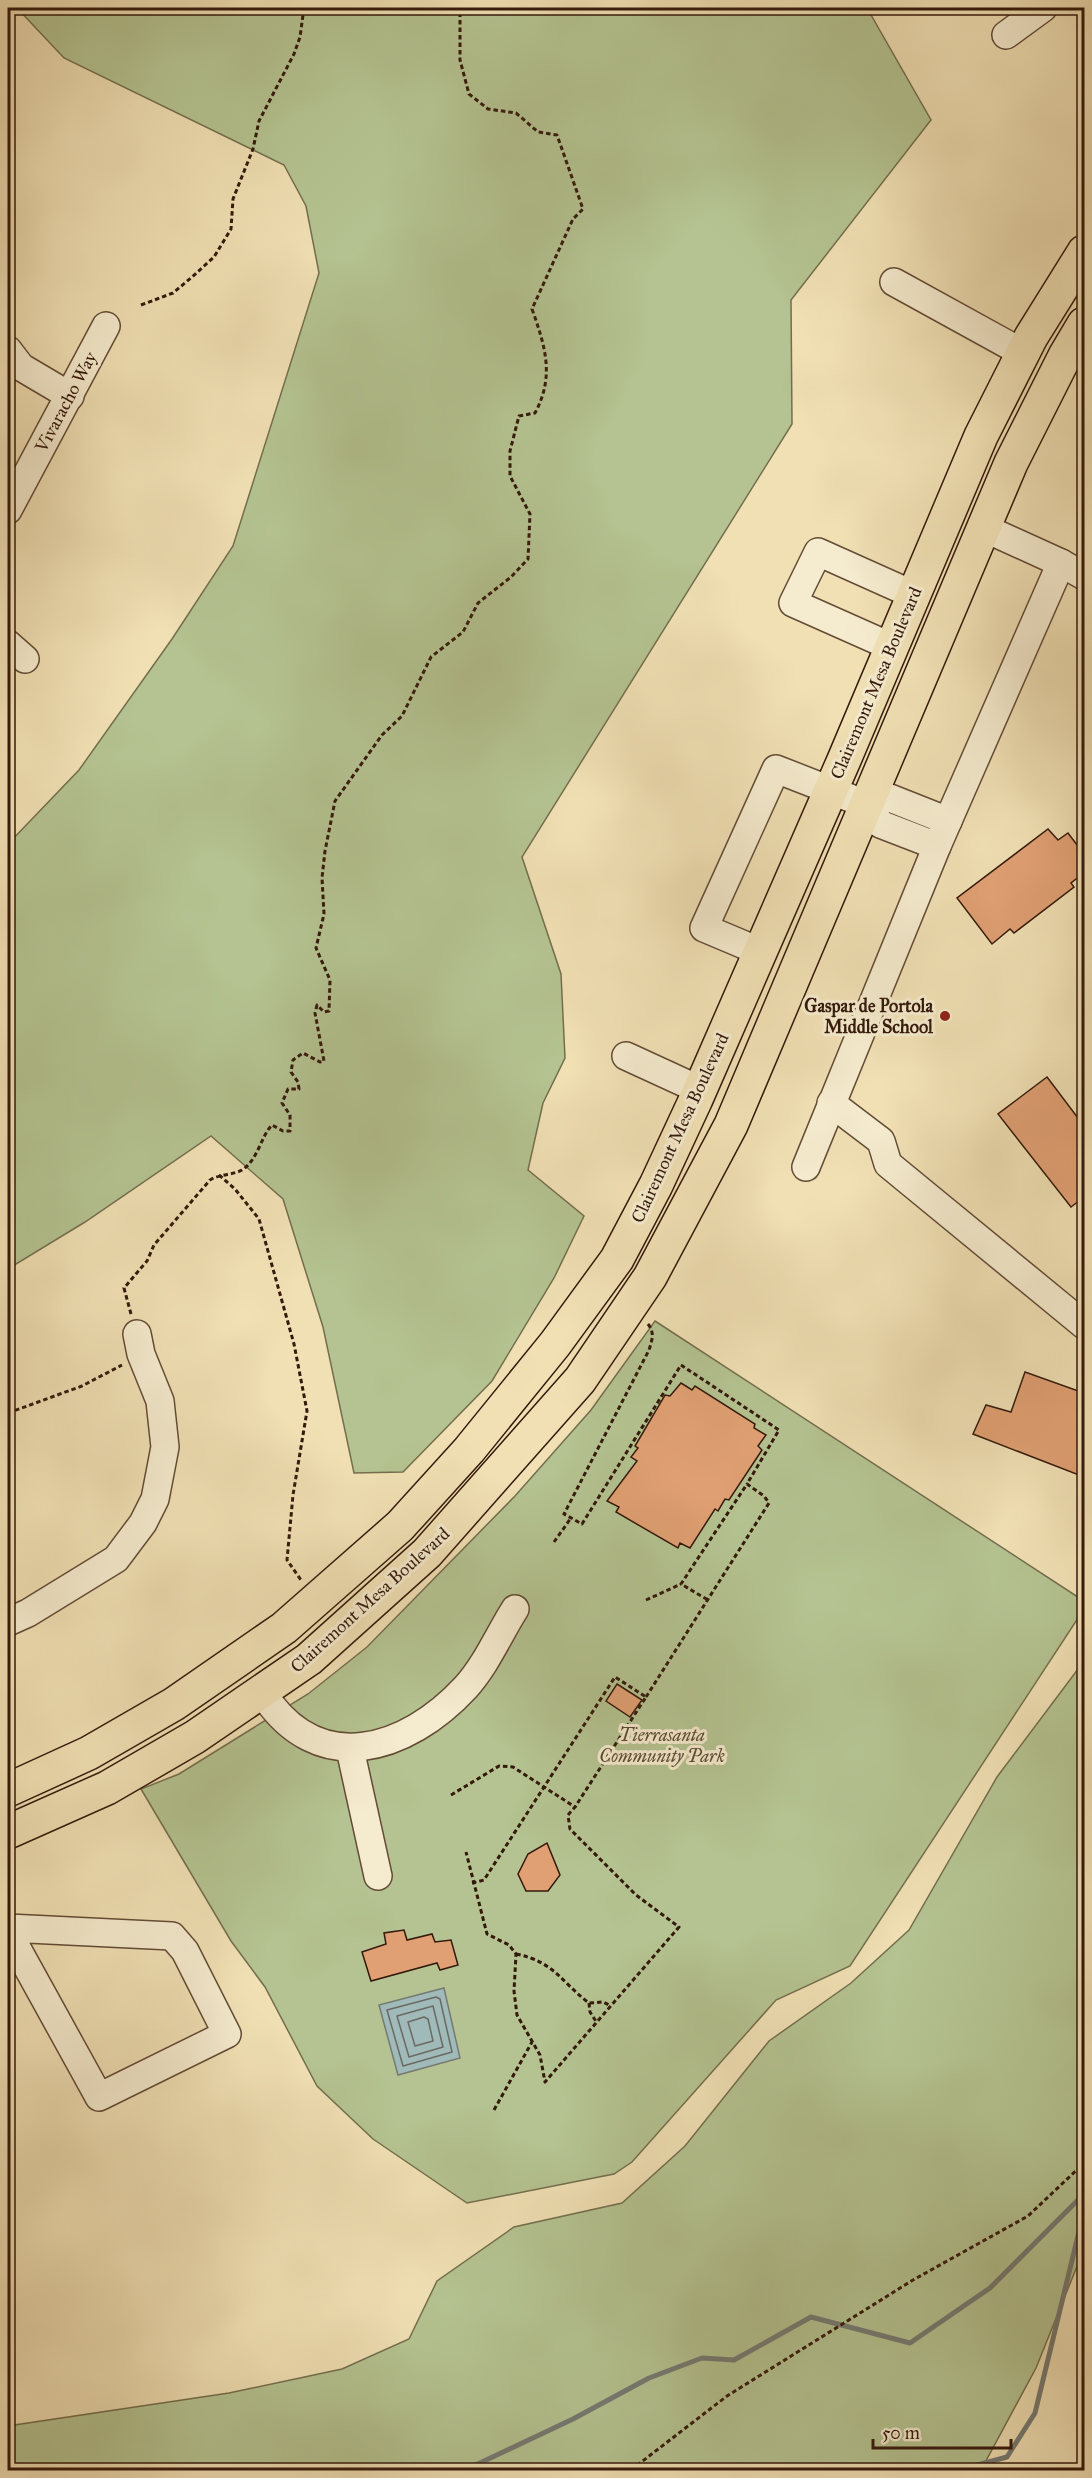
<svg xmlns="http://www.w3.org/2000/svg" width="1092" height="2478" viewBox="0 0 1092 2478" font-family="'IM FELL Great Primer',serif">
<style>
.green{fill:#b4c391;stroke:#746e4e;stroke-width:1.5}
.water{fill:#a0bab9;stroke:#757a73;stroke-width:1.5}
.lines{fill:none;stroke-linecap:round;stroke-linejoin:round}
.shore{stroke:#6a6a62;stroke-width:1.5}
.stream{stroke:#757a73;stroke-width:5}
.building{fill:#e0a073;stroke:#34190b;stroke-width:1.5}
.minor-casing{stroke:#634b35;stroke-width:30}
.major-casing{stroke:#34190b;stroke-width:36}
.path{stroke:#34190b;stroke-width:3;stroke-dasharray:4.5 3;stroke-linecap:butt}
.minor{stroke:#f5ebce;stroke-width:27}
.major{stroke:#f0e0b4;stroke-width:33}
.poi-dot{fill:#8f2418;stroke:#f5ebce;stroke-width:2}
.labels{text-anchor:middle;stroke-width:6;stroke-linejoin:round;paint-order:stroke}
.street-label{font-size:18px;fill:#34190b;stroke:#f5ebce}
.poi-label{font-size:18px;font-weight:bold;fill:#34190b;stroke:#f5ebce;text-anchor:end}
.park-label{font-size:18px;font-style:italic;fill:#5a4c33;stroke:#f5ebce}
</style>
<rect width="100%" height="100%" fill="#f0e0b4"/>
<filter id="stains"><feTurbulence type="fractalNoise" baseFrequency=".00333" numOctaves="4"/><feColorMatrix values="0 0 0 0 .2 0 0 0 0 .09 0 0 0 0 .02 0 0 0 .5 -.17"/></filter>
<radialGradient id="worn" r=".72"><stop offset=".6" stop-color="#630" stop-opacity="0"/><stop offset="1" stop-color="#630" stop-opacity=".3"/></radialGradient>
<g class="green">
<path d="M17,8H867L931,120L791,300L792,424L522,857L561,974L565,1058L543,1103L528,1170L584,1216L554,1278L492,1381L403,1472L354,1473L323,1327L283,1199L211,1136L85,1222L8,1269V844L79,770L172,639L233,546L319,273L306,206L284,165L64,58Z"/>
<path d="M655,1321L1084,1601V1609L850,1966L776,2000L632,2162L614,2174L467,2203L373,2139L317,2086L265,1987L231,1941L141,1789L179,1774L308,1694L367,1647L515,1496L591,1410Z"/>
<path d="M1084,1661V2249L1036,2368L981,2470H8V2426L229,2393L342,2369L409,2339L437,2281L514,2227L622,2203L685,2146L769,2041L851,1983L909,1930L997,1777Z"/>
</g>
<path class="water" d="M444,1988L460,2058L398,2075L379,2005Z"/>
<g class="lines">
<g class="shore">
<path d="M436,1997L440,1999L452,2052L403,2066L387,2010Z"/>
<path d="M433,2006L443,2047L409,2057L397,2016Z"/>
<path d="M424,2017L428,2019L433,2041L415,2046L408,2022Z"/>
</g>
<g class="stream">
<path d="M465,2470L573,2419L649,2378L702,2358L734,2360L811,2317L910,2343L990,2288L1084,2194"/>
<path d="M959,2470L1007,2457L1035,2413L1084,2211"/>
</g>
</g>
<g class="building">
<path d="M1048,829L1058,840L1068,833L1084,854V873L1071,883L1074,887L1014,933L1010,929L992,944L957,898Z"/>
<path d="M1047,1077L1084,1126V1197L1071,1207L998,1114Z"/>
<path d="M1025,1372L1084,1393V1404L1078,1419L1084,1422V1477L973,1434L986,1405L1011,1412Z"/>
<path d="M681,1383L692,1390L695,1386L755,1424L754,1428L766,1435L758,1446L762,1450L729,1500L725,1499L718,1511L715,1509L690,1548L680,1543L678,1548L616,1512L619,1507L607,1501L637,1461L631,1457L638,1448L635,1446L665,1395L670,1396Z"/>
<path d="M617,1684L642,1700L630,1717L606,1701Z"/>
<path d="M547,1843L560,1875L548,1891H526L518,1874L528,1854Z"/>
<path d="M404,1930L407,1940L432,1934L435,1942L451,1940L458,1965L440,1970L437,1963L371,1981L362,1952L386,1944L384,1933Z"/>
</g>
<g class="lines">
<defs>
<g id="minor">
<path d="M1006,35L1043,8"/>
<path d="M894,282L1023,353"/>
<path d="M8,350L21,367L70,396"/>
<path d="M8,510L106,326"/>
<path d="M1061,563L1084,576"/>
<path d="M8,644L25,659"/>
<path d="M892,647L793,603L818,552L914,595"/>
<path d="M868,805L890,798L948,821"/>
<path d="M761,952L704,928L776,769L868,805L880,824L937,846"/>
<path d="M626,1056L700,1090"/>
<path d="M831,1103L881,1141L888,1164L1084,1325"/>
<path d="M806,1167L937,846L1061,563L984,528"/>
<path d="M8,1622L28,1613L116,1559L143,1523L155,1499L165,1447L160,1401L141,1354L137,1334"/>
<path d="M262,1692C317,1779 406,1752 466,1687C486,1665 499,1634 515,1609"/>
<path d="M350,1749L378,1876"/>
<path d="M8,1928L172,1936L185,1951L227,2034L99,2097L8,1932"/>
</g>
<g id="major">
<path d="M8,1790L89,1753L174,1704L284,1628L400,1526L469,1450L555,1344L617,1259L656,1185L696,1099L844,760L981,436L1031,337L1084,252"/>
<path d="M8,1832L107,1788L195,1737L309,1659L427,1553L580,1380L650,1277L731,1125L1011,463L1065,356L1084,324"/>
</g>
</defs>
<use href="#minor" class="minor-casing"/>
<use href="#major" class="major-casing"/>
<g class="path">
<path d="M141,305L173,293L192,277L214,257L231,229L233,199L253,149L259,121L294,54L300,37L304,8"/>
<path d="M219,1175L235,1189L259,1219L294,1344L307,1411L293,1495L287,1560L301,1580"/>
<path d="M131,1314L124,1288L147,1261L154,1245L210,1180C220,1174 233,1175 242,1170C258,1160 261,1136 272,1125L283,1131H290V1115L282,1103L288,1089H299L298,1082L291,1072L293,1060L303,1053L320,1062L324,1061L315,1013L317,1005L324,1012L329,1011L330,980L316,948L324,914L322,878L325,851L335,801L382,735L402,716L431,657L463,632L478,603L511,577L528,559L530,514L510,476V451L519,416L535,413C555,376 545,346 532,309L573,219L583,209L557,135L538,132L516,113L488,109L469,94L460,60V8"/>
<path d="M648,1324C655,1333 652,1340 649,1350L564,1514L582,1524L681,1365L779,1430L747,1484"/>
<path d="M8,1413L82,1386L122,1365"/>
<path d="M554,1542L571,1518"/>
<path d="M646,1600L681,1584"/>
<path d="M646,1697L769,1503L764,1496L747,1484L681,1584L708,1600"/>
<path d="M451,1795L499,1766L513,1767L575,1807L568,1815L570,1829L636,1895L679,1927L545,2082L540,2055L517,2015L514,1991L516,1954L509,1945L487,1934L466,1852"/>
<path d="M472,1883L484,1880L615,1677L646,1697L575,1807"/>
<path d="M516,1954C555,1962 561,1982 589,2003L603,2002L611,2006"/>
<path d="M589,2003L590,2012L597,2023"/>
<path d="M494,2110L532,2042"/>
<path d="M631,2470L727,2396L913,2280L1028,2216L1082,2165L1084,2159"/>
</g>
<use href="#minor" class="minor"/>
<use href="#major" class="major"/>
</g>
<circle class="poi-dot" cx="945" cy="1016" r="6"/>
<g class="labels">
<g class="street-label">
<text transform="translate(66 402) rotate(-62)" y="6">Vivaracho Way</text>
<text transform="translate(876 683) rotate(-67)" y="6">Clairemont Mesa Boulevard</text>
<text transform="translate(680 1128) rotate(-65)" y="6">Clairemont Mesa Boulevard</text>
<text transform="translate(370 1600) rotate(-42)" y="6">Clairemont Mesa Boulevard</text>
</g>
<g class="poi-label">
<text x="933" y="1012">Gaspar de Portola<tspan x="933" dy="21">Middle School</tspan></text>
</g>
<g class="park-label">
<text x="662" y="1741">Tierrasanta<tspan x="662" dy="21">Community Park</tspan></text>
</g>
</g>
<rect width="1092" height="2478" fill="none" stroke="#f0e0b4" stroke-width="30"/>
<rect x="9" y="9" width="1074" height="2460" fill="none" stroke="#34190b" stroke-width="3"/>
<rect x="15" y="15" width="1062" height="2448" fill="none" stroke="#34190b" stroke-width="1.5"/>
<path d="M873 2439v9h138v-9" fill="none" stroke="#34190b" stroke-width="3"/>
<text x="882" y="2439" font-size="18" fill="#34190b" stroke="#f5ebce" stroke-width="4.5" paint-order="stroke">50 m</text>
<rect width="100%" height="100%" filter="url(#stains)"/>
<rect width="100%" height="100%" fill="url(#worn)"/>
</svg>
